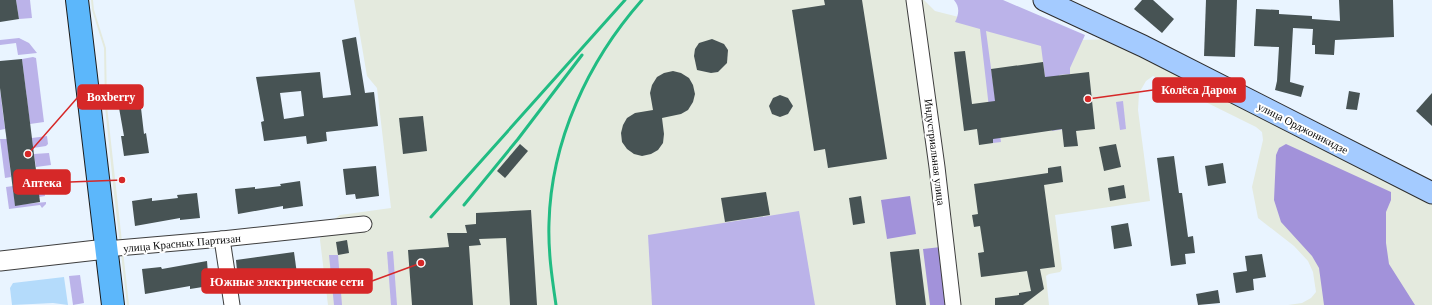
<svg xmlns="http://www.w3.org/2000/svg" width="1432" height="305" viewBox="0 0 1432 305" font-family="Georgia,serif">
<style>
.industrial{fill:#e4eade}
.green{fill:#bbb3e9}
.forest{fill:#a292da}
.sand{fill:#b4dbfb}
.building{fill:#475354;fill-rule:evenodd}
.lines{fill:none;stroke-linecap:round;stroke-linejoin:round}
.minor-casing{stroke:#3e3e3e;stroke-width:17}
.tertiary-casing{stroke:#3e3e3e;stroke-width:21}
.secondary-casing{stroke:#2d2d2d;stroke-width:23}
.primary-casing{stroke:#1c1c1c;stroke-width:24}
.minor{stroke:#fff;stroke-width:15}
.tertiary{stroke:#fff;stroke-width:19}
.secondary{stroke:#a4cbff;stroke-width:21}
.primary{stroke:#5cb7fb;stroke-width:22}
.rail{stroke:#21bc83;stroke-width:3}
.labels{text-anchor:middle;stroke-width:4;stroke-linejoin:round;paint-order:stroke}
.street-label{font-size:11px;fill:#0b0b0b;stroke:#fff}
.leader{fill:none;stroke:#d62828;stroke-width:1.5}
.callout-dot{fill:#d62828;stroke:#fff;stroke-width:1.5}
.callout{fill:#d62828;stroke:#d62828;stroke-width:1.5}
.callout-label{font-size:12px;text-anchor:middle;font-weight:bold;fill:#fff}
</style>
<rect width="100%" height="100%" fill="#e9f4ff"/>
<g class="industrial">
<path d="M91,0H93L94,10L106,48L107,106L129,305H127L114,194L105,106L104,48L92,10Z"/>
<path d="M354,0H924L935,11L1053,41L1111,39L1432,202V305H1288L1302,303L1311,298L1316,292L1313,272L1308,261L1294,246L1258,218L1252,187L1263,140L1262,132L1256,127L1153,76L1146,81L1139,93L1138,110L1150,201L1055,215L1062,269L1060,272L1049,274L1046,276L1049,305H328L320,240L321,234L328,224L340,215L391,208L377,88L367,76Z"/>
</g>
<g class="green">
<path d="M16,0H30L32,18L19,19Z"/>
<path d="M954,0H1003L1085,35L1070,68V74L1059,75L1065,129L1052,131L1041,46L986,31L1001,142L993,143L980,29L955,22C959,14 960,7 954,0Z"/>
<path d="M19,38L29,43L37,53L18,55L16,43L0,45V40Z"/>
<path d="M33,57L36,58L44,122L30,124L22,59Z"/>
<path d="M0,90L5,129L0,130Z"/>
<path d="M1123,101L1126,129L1120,130L1116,102Z"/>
<path d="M47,136L48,144L46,146L33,148L32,138Z"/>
<path d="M0,139H7L11,177L5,178Z"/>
<path d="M49,153L51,165L36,167L34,154Z"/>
<path d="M43,175L45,196L39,197L37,176Z"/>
<path d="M13,186L15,205L46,202V204L42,208L40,205L9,209L6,187Z"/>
<path d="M799,211L815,305H652L648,235Z"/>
<path d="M393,251L397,305H391L387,252Z"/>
<path d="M329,255H338L342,305H334Z"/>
<path d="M80,275L84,303L73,305L69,276Z"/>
</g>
<g class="forest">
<path d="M1286,144L1391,192V200L1386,212V243L1389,264L1415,305H1324L1319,268L1312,256L1281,222L1274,200L1276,155L1279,148Z"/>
<path d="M910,196L916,234L887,239L881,200Z"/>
<path d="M941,247L949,305H930L923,249Z"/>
</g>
<path class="sand" d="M64,277L68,305L53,303L12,305L10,288L13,283Z"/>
<g class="building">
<path d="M0,0H16L19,19L0,22Z"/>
<path d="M824,0H862L887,159L828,168L825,149L814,151L792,10L825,5Z"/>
<path d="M1142,0H1153L1174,19L1162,33L1134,9Z"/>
<path d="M1206,0H1237L1235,57L1204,56Z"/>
<path d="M1339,0H1393L1394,37L1335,40L1334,55L1315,54V45H1312L1313,29L1293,28L1290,82L1304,86L1301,97L1275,90L1277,81L1279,47L1254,46L1256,9L1279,10V14L1312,16V19L1340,21Z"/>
<path d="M356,37L365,93L374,92L378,126L326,132L327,141L307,144L306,136L264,141L261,122L264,121L256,77L320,72L323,98L351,95L342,40ZM301,91L304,116L284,119L280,93Z"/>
<path d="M712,39L724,44L728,50L727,63L718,72L711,73L697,70L694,56L695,49L699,43Z"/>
<path d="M965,51L972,104L995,101L991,69L1043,62L1045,77L1089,72L1095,129L1076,131L1078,146L1064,147L1062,129L993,139V143L979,145L977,129L964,131L954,52Z"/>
<path d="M22,59L40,202L15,206L0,88V61Z"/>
<path d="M673,71L681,73L689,78L693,85L695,94L693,102L688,110L681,114L662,118L664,134L663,143L658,150L651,154L642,156L634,154L627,149L622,142L621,133L623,125L627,118L635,113L653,110L650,93L652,85L657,77L664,73Z"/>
<path d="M141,88L143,108H141L144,134L146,133L149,153L124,156L121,136H124L116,91Z"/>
<path d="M1349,91L1360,93L1357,110L1346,109Z"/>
<path d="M1432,93V126L1416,111Z"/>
<path d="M780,95L788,98L793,106L788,114L780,117L772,114L769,106L773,98Z"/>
<path d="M423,116L427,151L403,154L399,118Z"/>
<path d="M520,144L528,151L505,178L497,171Z"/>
<path d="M1116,144L1121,167L1104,171L1099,147Z"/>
<path d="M1174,156L1179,193H1182L1188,237L1193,236L1195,253L1185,254L1186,264L1171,266L1157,158Z"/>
<path d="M1223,163L1226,183L1208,186L1205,166Z"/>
<path d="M376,166L379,196L356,199L355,194L346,195L343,169Z"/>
<path d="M1061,166L1063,182L1044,185L1055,267L1040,269L1044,289L1023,305H995V298L1019,295V293L1031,291L1027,271L981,277L978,253L984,252L980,226L974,227L972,215L978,214L974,184L1048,173V168Z"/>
<path d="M300,181L303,206L283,209V206L238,214L235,189L255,187V189L281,186L280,184Z"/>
<path d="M1124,185L1126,198L1110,201L1108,188Z"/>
<path d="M766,192L770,215L725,222L721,198Z"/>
<path d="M197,193L200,218L180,220V218L135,226L132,201L152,198V201L178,198L177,195Z"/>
<path d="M861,196L865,223L853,225L849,198Z"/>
<path d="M531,210L537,305H510L506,238L479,239L481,245L469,246L473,305H412L408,250L449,247L447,233H467L465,225L476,224V213Z"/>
<path d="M1128,223L1132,246L1114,249L1111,226Z"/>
<path d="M347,240L349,253L338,255L336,242Z"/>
<path d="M919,249L926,305H896L890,252Z"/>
<path d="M294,252L297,274L238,282L236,260Z"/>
<path d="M1262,254L1266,277L1253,279L1254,290L1236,293L1233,273L1247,271L1245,256Z"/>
<path d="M207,261L209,286L190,289V286L145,294L142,269L161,267L162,269Z"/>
<path d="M1218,290L1220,303L1198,305L1196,294Z"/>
</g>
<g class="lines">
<defs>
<g id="minor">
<path d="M914,0L937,167L953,305"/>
<path d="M222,239L232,305"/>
<path d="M106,249L222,239L364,224"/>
</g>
<path id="tertiary" d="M0,261L106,249"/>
<path id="secondary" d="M1044,0L1143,46L1432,193"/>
<path id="primary" d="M77,0L113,305"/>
</defs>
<use href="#minor" class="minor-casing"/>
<use href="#tertiary" class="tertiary-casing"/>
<use href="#secondary" class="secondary-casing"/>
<use href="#primary" class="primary-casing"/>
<use href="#minor" class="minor"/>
<use href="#tertiary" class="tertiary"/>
<use href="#secondary" class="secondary"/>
<use href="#primary" class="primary"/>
<g class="rail">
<path d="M464,205L518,139L582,55"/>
<path d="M431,217L625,0"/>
<path d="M556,305C552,278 548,251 549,223C551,141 588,61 642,0"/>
</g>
</g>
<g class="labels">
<g class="street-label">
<text transform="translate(1303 128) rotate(27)" y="4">улица Орджоникидзе</text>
<text transform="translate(935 152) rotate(83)" y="4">Индустриальная улица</text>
<text transform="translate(182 243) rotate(-5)" y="4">улица Красных Партизан</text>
</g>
</g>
<path class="leader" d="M1088 99L1153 90M28 154L78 97M122 180L70 182M421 263L372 281"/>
<g class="callout-dot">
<circle cx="1088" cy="99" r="4"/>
<circle cx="28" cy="154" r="4"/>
<circle cx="122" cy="180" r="4"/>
<circle cx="421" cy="263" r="4"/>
</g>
<g class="callout">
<rect x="1153" y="78" width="92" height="24" rx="4"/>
<rect x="78" y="85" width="65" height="24" rx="4"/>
<rect x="14" y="170" width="56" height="24" rx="4"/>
<rect x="202" y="269" width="170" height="24" rx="4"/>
</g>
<g class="callout-label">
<text x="1199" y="94">Колёса Даром</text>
<text x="111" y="101">Boxberry</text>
<text x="42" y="187">Аптека</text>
<text x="287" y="286">Южные электрические сети</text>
</g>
</svg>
